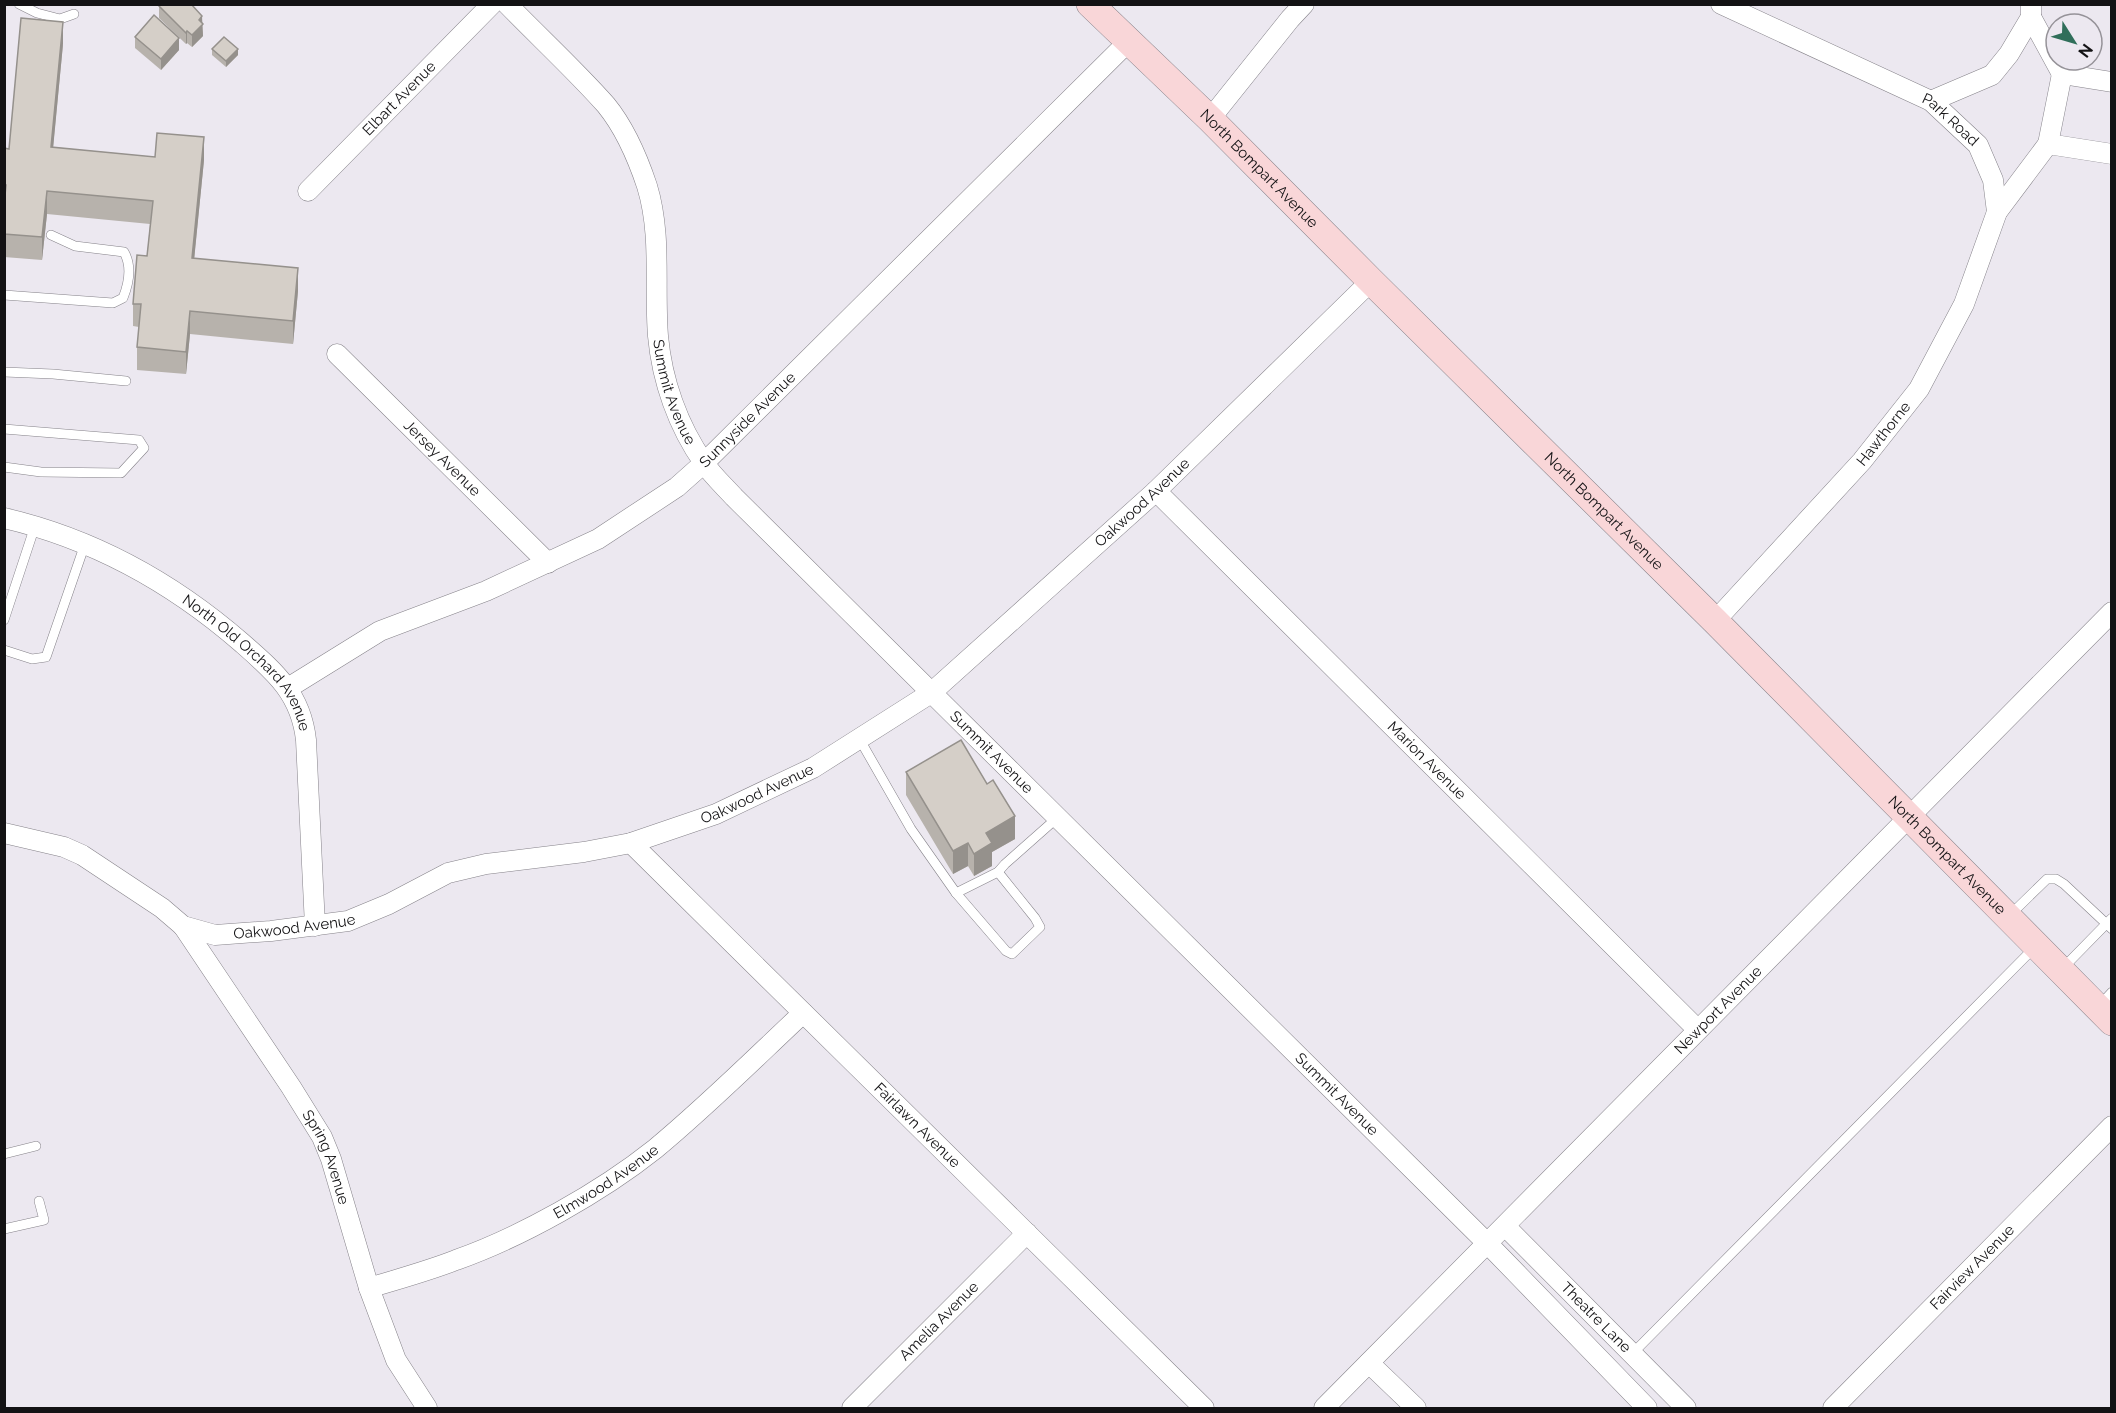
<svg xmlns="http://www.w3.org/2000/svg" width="2116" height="1413" viewBox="0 0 2116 1413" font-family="Raleway,sans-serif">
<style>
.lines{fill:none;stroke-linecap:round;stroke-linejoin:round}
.lane-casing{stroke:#858289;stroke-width:10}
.street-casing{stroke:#858289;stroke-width:21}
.secondary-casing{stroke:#858289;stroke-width:28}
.lane{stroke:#fff;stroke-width:9}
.street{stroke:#fff;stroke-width:20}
.secondary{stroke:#f9d6d8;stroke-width:27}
.wall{fill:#b7b2ac}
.shaded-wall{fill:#95918c}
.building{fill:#d5cfc8;stroke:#95918c;stroke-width:1.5}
.labels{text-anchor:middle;stroke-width:5;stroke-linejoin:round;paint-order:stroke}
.street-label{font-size:15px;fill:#131214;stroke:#ece8f0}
</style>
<rect width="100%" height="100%" fill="#ece8f0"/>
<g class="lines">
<defs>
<g id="lane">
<path d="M19,4L37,13L60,19L74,14"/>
<path d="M4,295L113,303L123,298C129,283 132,266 124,252L75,246L51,235"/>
<path d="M4,372L53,374L126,381"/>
<path d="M4,429L139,440L144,448L121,473L41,472L4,467"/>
<path d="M4,620L35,526"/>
<path d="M4,650L32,659L46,657L85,544"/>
<path d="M860,740L911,829L956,893L1006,951L1012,954L1040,927L1035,918L998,872"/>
<path d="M956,893L998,872L1005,864L1057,818"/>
<path d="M2010,915L2047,879H2056L2064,884L2112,929"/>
<path d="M2062,969L2112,918"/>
<path d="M2099,1006L2112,992"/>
<path d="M4,1154L36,1146"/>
<path d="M4,1229L44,1220L39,1201"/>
<path d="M1632,1354L2035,947"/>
</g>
<g id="street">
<path id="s1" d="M507,4C539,37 576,71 606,105C624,127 638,159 647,186C662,235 654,286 658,336C662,381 678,426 704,463C712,475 724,486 734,497L1488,1244L1647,1408"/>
<path id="s2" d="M1721,4L1931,101L1978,145L1993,180L1997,212"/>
<path d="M2031,17L2062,74"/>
<path d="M2062,74L2112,82"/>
<path d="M1931,101L1992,75L2009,54L2031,17V4"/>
<path d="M1210,119L1290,19L1304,4"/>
<path d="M2048,144L2062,74"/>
<path id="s3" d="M308,191L492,4"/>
<path id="s4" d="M337,354L548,563"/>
<path id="s5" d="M1156,491L1697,1029"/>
<path id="s6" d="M4,518C94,539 173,583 242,643C275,672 301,694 306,740L315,926"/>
<path id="s7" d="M1715,621L1862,461L1919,389L1964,304L1997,212L2048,144L2112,154"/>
<path id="s8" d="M288,688L380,631L486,591L598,539L677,487L704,463L1128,42"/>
<path id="s9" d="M4,833L64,847L82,855L162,908L183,926L215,935L271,931L348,921L389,904L448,873L486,864L584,852L631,843L716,814L813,768L931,693L1156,491L1371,281"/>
<path id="s10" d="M631,843L1204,1408"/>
<path id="s11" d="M183,926L291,1087L322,1137L331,1159L369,1288L396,1360L427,1408"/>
<path id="s12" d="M1505,1226L1686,1408"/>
<path id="s13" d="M369,1288C398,1279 428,1271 456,1260C521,1237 601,1192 655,1149C707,1106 754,1059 803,1013"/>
<path d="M1369,1363L1416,1408"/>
<path id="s14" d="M852,1408L1027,1233"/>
<path id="s15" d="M1324,1408L2112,612"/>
<path id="s16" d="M1833,1408L2112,1126"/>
</g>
<g id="secondary">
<path id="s17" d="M1090,4L1210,119L1371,281L1715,621L2112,1022"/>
</g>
</defs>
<use href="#lane" class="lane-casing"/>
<use href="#street" class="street-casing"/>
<use href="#secondary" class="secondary-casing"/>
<use href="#lane" class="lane"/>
<use href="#street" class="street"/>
<use href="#secondary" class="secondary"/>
</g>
<g class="wall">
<path d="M159,6L202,24L203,36L192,47L187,43L186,44L159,18Z"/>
<path d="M135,37L179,50L161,70L135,48Z"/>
<path d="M63,44L53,147L155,157L204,160L194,259L298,291L293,344L190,334L186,374L137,370V347L139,327L133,326V304L147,256L150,224L47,214L42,260L4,257V148L9,149Z"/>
<path d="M212,49L238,55L226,67L212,55Z"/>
<path d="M906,772L1015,839L992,852V866L974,876L968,866L953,874L906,795Z"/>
</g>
<g class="shaded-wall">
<path d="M202,16L203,36L192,47V35L199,20Z"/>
<path d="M63,22V44L51,170V147Z"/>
<path d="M187,31V43L186,44V33Z"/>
<path d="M179,38V50L161,70V59Z"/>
<path d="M238,49V55L226,67V61Z"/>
<path d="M204,137V160L192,281V258Z"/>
<path d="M47,191V214L42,260V237Z"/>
<path d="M298,268V291L293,344V321Z"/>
<path d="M190,311V334L186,374V352Z"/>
<path d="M1015,816V839L992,852V866L974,876V854L986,833Z"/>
<path d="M968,843V866L953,874V851Z"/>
</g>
<g class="building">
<path d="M161,4H191L202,16L199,20L203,24L192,35L187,31L186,33L159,6Z"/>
<path d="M154,15L179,38L161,59L135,37Z"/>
<path d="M21,18L63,22L51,147L155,157L157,133L204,137L192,258L298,268L293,321L190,311L186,352L137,347L141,304H133L137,255L147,256L153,201L47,191L42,237L4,234V206L6,185H4V148L9,149Z"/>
<path d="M224,37L238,49L226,61L212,49Z"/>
<path d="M961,740L987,784L993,780L1015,816L986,833L992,843L974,854L968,843L953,851L906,772Z"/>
</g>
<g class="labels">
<g class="street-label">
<text dy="5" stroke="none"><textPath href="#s3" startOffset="130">Elbart Avenue</textPath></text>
<text dy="5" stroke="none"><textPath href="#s2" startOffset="258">Park Road</textPath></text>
<text dy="5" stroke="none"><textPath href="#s17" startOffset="236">North Bompart Avenue</textPath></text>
<text dy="5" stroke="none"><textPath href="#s1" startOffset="442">Summit Avenue</textPath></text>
<text dy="5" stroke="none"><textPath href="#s8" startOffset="537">Sunnyside Avenue</textPath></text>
<text dy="5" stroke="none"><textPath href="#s7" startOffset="252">Hawthorne</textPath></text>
<text dy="5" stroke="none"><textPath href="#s4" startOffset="148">Jersey Avenue</textPath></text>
<text dy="5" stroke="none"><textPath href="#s9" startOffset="1290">Oakwood Avenue</textPath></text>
<text dy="5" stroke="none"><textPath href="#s17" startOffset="722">North Bompart Avenue</textPath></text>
<text dy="5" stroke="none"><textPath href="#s6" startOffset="290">North Old Orchard Avenue</textPath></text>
<text dy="5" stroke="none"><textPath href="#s1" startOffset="928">Summit Avenue</textPath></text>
<text dy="5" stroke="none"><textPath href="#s5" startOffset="382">Marion Avenue</textPath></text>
<text dy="5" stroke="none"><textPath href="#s9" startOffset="804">Oakwood Avenue</textPath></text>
<text dy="5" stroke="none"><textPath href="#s17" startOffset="1208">North Bompart Avenue</textPath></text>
<text dy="5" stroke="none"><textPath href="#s9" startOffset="318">Oakwood Avenue</textPath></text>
<text dy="5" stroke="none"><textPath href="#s15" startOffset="560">Newport Avenue</textPath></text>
<text dy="5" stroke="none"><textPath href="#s1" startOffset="1414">Summit Avenue</textPath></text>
<text dy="5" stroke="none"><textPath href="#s10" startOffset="402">Fairlawn Avenue</textPath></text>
<text dy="5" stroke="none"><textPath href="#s11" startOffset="273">Spring Avenue</textPath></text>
<text dy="5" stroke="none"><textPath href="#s13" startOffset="261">Elmwood Avenue</textPath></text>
<text dy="5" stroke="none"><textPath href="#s16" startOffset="198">Fairview Avenue</textPath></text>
<text dy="5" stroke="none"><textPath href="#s12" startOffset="129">Theatre Lane</textPath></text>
<text dy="5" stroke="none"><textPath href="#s14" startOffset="123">Amelia Avenue</textPath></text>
</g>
</g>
<rect width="2116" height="1413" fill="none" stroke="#131214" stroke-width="12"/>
<g transform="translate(2074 42) rotate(127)"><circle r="28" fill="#ece8f0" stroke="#959298" stroke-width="1.5"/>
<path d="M0-4.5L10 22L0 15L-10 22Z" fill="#306e5a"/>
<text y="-9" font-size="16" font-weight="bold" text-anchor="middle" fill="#131214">N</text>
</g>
</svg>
